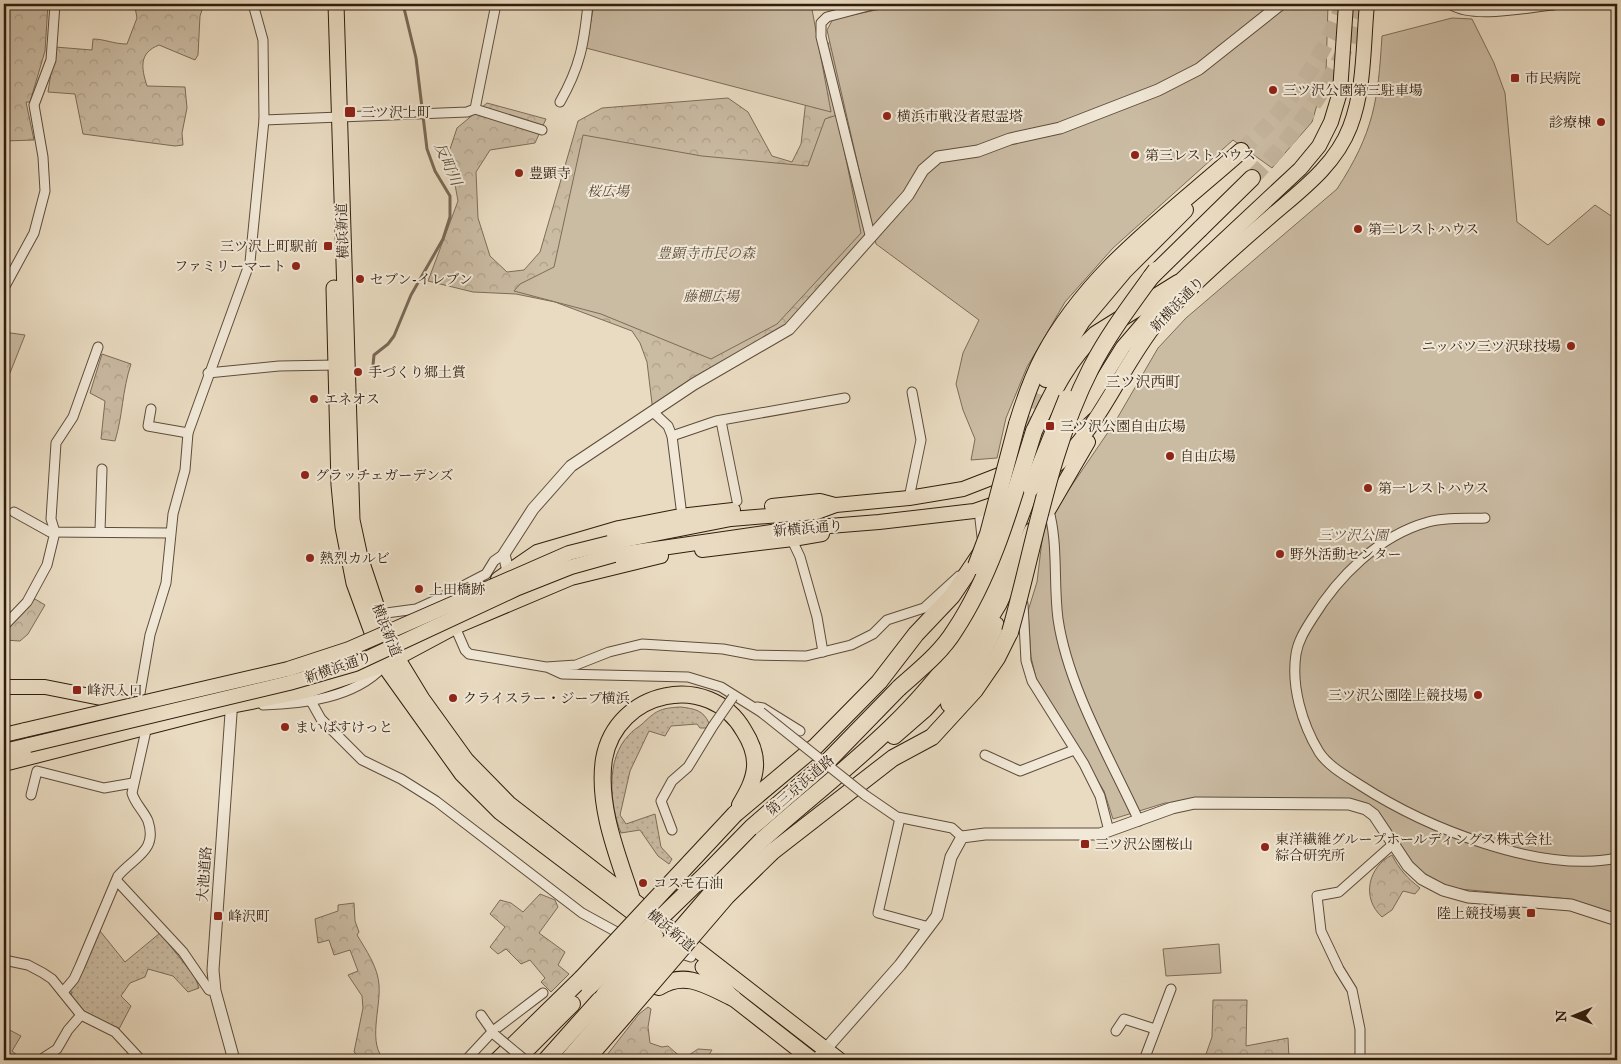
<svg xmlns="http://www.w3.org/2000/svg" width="1621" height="1064" viewBox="0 0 1621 1064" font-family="'IM FELL Great Primer','Noto Serif JP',serif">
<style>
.grass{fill:url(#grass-dots);stroke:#7d6c58}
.forest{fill:url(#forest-crowns);stroke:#7d6c58}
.park{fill:#cabba3;stroke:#7d6c58}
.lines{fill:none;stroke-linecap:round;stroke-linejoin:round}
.stream{stroke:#796855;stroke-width:3}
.motorway-tunnel{stroke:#c4b59d;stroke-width:16;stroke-dasharray:16 8;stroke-linecap:butt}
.minor-casing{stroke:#5e4c3b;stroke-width:11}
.tertiary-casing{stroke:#5e4c3b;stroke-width:13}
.primary-casing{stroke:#301d0e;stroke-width:16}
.trunk-casing{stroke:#301d0e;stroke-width:17}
.motorway-casing{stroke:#301d0e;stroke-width:18}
.minor{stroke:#f1e8d7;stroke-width:9}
.tertiary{stroke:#f1e8d7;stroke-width:11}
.primary{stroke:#e9dbc1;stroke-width:14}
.trunk{stroke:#e9dbc1;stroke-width:15}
.motorway{stroke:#e9dbc1;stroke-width:16}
.minor-bridge-casing{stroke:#5e4c3b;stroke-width:11;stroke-linecap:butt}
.primary-bridge-casing{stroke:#301d0e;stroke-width:16;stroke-linecap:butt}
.motorway-bridge-casing{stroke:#301d0e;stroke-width:18;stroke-linecap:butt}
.minor-bridge{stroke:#f1e8d7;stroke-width:9}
.primary-bridge{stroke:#e9dbc1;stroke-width:14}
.motorway-bridge{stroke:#e9dbc1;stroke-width:16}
.poi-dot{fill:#8f2418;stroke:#f1e8d7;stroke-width:2}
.labels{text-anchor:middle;stroke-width:4;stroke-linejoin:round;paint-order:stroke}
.poi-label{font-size:14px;fill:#301d0e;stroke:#f1e8d7;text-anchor:start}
.park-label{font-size:14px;font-style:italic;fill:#5e4c3b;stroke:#f1e8d7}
.street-label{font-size:14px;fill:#301d0e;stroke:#f1e8d7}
.water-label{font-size:15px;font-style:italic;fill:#5b4937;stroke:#f1e8d7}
.neighbourhood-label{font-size:15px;fill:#301d0e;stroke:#f1e8d7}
</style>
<defs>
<pattern id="grass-dots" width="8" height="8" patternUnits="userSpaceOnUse" patternTransform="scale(1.25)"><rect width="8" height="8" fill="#cabba3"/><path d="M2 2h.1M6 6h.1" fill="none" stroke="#aea08b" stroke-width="1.8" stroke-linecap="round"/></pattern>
<pattern id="forest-crowns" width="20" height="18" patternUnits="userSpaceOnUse" patternTransform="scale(1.25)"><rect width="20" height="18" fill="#cabba3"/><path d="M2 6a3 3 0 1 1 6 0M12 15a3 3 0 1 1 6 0" fill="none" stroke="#aea08b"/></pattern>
</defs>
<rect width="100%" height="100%" fill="#e9dbc1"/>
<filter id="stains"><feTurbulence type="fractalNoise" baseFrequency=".004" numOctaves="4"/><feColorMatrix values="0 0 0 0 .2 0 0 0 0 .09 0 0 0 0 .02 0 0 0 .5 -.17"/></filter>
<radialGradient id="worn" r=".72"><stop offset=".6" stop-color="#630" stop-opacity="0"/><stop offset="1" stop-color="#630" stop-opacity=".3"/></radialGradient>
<g class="grass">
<path d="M681,707C695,709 703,710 709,723L706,728H700L697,724L671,726L665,736L649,731L630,771L620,815L626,824L655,814L661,847L672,859L669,864L658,856L640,830L621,833C610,805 605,759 629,735C632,731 637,728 641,725C656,711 659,708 681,707Z"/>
<path d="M100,931L125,962L160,933L195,977L199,988L188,992L173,976L148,969L145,977L130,983L121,996L131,1006L119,1029L82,1011L70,999L72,992H69L75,983Z"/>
</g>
<g class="forest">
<path d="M4,4H48L45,51L30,102H26L34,140L4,141V25L7,23Z"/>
<path d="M137,4H204L200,16L198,55L195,60L159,45C139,53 141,67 147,86L185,87L187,108L182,133L183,145L175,146L83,134L75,94L48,92L55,47L92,50L93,39C105,39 113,44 127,44L137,18L135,7Z"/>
<path d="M878,4H1068L789,329L653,412L647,362L640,343L632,331L555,302L516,294L473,292L428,281L458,201L449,152L457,128L487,103L546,119L535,143L490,150L476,172L478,218L490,256L507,272L524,270L540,252L578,121L602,108L728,98L748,112L772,156L792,162L801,144L809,73L829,43L843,11Z"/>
<path d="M102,354L131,364C122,391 123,415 115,441L101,439L105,401L90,393Z"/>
<path d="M35,599L45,605L28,634L20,641L4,640V630L7,629Z"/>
<path d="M1392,855C1399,869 1407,878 1420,888L1415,894L1403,891L1392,910L1382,917C1361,898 1368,867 1392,855Z"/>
<path d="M540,894L555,900L558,907L539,933L565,952L558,965L569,974L551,992L541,982L545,978L530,960L521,964L506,949L498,954L490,947L505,927L490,914L500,900L511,903L523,912Z"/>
<path d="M354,903L355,921L359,932L357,935C366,950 378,967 379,985C381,1007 367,1045 385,1060H363L354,1052L363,1008L362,996L348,975L358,971L350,950L334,955L329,940L318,943L315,919L338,911V905Z"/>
<path d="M1213,1000H1247L1246,1046L1288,1038L1289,1058L1281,1060H1216L1205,1057L1212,1037Z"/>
<path d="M648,1007L651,1009L648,1027L650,1043L662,1047L668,1046L683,1059L698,1049L712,1050L707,1058L709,1060H603L639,1014Z"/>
<path d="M4,1027L21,1036L12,1051L17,1055L14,1058L6,1059L4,1057Z"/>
</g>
<g class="park">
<path d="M594,4H811L831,112L586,48Z"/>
<path d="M905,4H1328L1326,74L1312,122L1272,168L1233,140L1113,248L1065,302L1027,367L1006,418L997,458L971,460L975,439L963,410L956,384L963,353L979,320L876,244L827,30L833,19Z"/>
<path d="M1452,18L1472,19L1494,63L1505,93L1517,222L1548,245L1595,205L1617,220V914L1569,899L1448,888L1417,869L1379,812L1348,799L1165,803L1113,819L1104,791L1036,678L1031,657L1028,611L1037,582L1043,532L1059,504L1115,422L1158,348L1186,318L1337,189C1374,132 1378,101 1382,36Z"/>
<path d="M837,115L861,233L777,324L711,359L601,314L514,291L520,284L554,267L583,135L702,156L808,166L825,119Z"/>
<path d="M4,332L25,335L10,373L4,374Z"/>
<path d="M1219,944L1221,973L1166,976L1163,949Z"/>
</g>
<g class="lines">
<path class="stream" d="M372,375L374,355L388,344L394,336L411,295L443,239L450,217V196L435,171L427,149L416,58L403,4"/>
<g class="motorway-tunnel">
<path d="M1241,151C1285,111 1323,61 1343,4"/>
<path d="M1252,178C1300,129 1343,71 1361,4"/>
<path d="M1027,432L1046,379"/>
</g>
<defs>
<g id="minor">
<path d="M1399,4H1430"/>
<path d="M560,102C580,67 584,44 588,4"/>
<path d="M475,109L542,130"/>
<path d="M264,120L467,112L475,109L496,4"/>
<path d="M870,235L821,37V23L827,17L876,4"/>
<path d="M4,288L34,233L45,191L43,157L34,105L51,60L55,4"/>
<path d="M208,373L279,366L336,365"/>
<path d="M151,409L148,426L188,433"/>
<path d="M653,412L668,426L672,436L681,508"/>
<path d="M721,421L737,501"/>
<path d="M672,436L716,421L845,398"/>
<path d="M909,498L921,440L912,392"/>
<path d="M1047,504C1059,541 1053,581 1058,619C1068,687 1110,758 1139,821"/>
<path d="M979,510L982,537"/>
<path d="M14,512L50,532L170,533"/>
<path d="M1485,518C1467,519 1446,517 1428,522C1378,536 1338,577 1312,619C1305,630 1298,641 1296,654C1291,686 1302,724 1319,752C1328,766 1346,776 1360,785C1425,827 1539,874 1617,858"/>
<path d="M100,531L102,469"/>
<path d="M792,540L800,557L817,617L823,652"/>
<path d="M1023,604L1026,661L1032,681L1084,764L1100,796L1109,831"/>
<path d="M379,614L416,609L438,599L486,574L494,561L504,554"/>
<path d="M4,626L27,602L47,565L55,532L51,519L56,443L73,417L98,347"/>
<path d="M455,627L465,650L469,654L546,667L576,665L609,652L642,644L723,649L755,655L806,656L851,645L873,634L887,620L924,608L959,576"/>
<path d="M549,668L562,674L688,677L721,687L761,712"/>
<path d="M303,687L321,719L362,760L401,779L436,801L582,913L624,936"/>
<path d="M263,705C303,704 354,698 383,667"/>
<path d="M757,707L763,708L800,731"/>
<path d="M985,755L1020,771L1074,750"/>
<path d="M31,795L37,771L104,788L133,783"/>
<path d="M865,795L897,817L952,828L962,837"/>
<path d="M900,818L878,913L929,927"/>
<path d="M672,830L661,801L672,781L688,767L713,726"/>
<path d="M117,881L183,952L209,990L215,991"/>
<path d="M675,952L691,957"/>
<path d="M4,960L28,965L43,973L52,979L81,1015L115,1032L141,1060"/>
<path d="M63,992L74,979L80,966L118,876C134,857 158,851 148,821C144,811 135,804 132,793L147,726L138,705L150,635L166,583L173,514L185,470L188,433L250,262L264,120L263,40L253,4"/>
<path d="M481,1015L495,1035"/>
<path d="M1116,1031L1124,1019L1155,1029"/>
<path d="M40,1060L57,1049L68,1030L81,1015"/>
<path d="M466,1060L493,1031L543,993"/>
<path d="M1144,1060L1171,989"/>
<path d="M1360,1060V1029L1352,990L1339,969L1321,931L1317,896L1339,892L1392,845"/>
</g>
<g id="tertiary">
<path d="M1452,4C1474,18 1528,6 1554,4"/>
<path d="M1614,4L1617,6"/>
<path d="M510,580L504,554L533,509L571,466L694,384L789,329L908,195L923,170L938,157L978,151L1010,139L1060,128L1158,90L1199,69L1281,4"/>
<path d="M232,699L213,970L215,991L234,1060"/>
<path d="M816,1060L900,965L937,916L951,857L962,837L985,834H1100L1172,808L1195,803L1349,804L1366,809L1374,815L1408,866L1422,879L1443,890L1468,897L1571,905L1617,920"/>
</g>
<g id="primary">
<path d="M1067,425L1085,408L1123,347L1178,283L1300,169L1319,146L1331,122L1340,92L1346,4"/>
<path d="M1051,470C1100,430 1119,369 1159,320C1167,310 1179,301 1188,291C1215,265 1242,241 1270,217C1300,191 1335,166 1350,127C1365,88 1363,45 1367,4"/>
<path d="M772,506L820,501L835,505"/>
<path d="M1049,509L1088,442"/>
<path d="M609,543L731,519L817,512L836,505L909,498L963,489L1012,470"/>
<path d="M702,550L793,539L822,534"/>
<path d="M614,555L792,529L879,522L974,511L1003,501"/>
<path d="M498,579L537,552L619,528L680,516L733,510"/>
<path d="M4,687H45L136,705"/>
<path d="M4,735L25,730"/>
<path d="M4,751L29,745"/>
<path d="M4,764L231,706L306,691L384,665L455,627L571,578L661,556"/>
</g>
<g id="trunk">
<path d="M336,4L352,520L360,557L379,614L397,658L422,699L466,760L509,804L839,1060"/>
<path d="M334,288L339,485L343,527L354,583L384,665L462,774L500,812L648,924"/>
<path d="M703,967L733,998L812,1060"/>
</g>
<g id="motorway">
<path d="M1200,229L1252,178"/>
<path d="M1046,379L1082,321L1124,271L1185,210"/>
<path d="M1017,424C1024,401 1032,378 1043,357C1089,270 1169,215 1241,151"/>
<path d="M1034,431C1051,396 1067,360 1096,334L1178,283"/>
<path d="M949,704L970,678L996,625"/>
<path d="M894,736L925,709L954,677L999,603L1032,531"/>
<path d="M735,814L815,747L879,682L916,634L952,596L981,553"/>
<path d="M762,840C829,780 907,725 957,650C990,600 1010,544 1031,488"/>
<path d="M772,852L893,758L932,737L975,690L997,658L1010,632"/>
<path d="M706,874L752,827L826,763L899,688"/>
<path d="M631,896C617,854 597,805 604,759C616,690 709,670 744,731C751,742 756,753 755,767C754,781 747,793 740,805"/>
<path d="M659,987C685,970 708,986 733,998"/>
<path d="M498,1060L582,978"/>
<path d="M516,1060L572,1004"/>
<path d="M546,1060L604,995"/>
<path d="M568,1060L615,1005"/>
<path d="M586,1060L625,1015"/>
</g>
</defs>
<use href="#minor" class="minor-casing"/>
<use href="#tertiary" class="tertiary-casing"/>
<use href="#primary" class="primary-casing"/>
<use href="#trunk" class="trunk-casing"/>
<use href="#motorway" class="motorway-casing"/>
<use href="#minor" class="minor"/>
<use href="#tertiary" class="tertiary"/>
<use href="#primary" class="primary"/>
<use href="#trunk" class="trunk"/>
<use href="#motorway" class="motorway"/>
<defs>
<g id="minor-bridge">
<path d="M761,712L865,795"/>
<path d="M713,726L733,697"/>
<path d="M495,1035L525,1060"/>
</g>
<g id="primary-bridge">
<path d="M25,730L288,669L349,649L569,553L609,543"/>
<path d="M29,745L289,683L355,664L518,588L571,567L614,555"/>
</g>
<g id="motorway-bridge">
<path d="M1150,278L1200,229"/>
<path d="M1031,488L1067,398"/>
<path d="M976,566L988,534L1017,424"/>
<path d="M1010,632C1035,544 1049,450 1091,368C1109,333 1133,302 1156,270"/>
<path d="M899,688C919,670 941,653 955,630C994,571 1013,498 1034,431"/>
<path d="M582,978L735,814"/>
<path d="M589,987L706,874"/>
<path d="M604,995L655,936"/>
<path d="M615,1005L721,882L762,840"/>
<path d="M625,1015L727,896L772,852"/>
</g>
</defs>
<use href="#minor-bridge" class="minor-bridge-casing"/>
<use href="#primary-bridge" class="primary-bridge-casing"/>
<use href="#motorway-bridge" class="motorway-bridge-casing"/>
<use href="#minor-bridge" class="minor-bridge"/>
<use href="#primary-bridge" class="primary-bridge"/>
<use href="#motorway-bridge" class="motorway-bridge"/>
</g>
<g class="poi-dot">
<rect x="1510" y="73" width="10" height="10" rx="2.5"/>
<circle cx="1273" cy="90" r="5"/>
<rect x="344" y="106" width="12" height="12" rx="2.5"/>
<circle cx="887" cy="116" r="5"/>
<circle cx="1601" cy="122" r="5"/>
<circle cx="1135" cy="155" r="5"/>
<circle cx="519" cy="173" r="5"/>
<circle cx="1358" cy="229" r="5"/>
<rect x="323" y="241" width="10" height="10" rx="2.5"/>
<circle cx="296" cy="266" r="5"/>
<circle cx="360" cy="279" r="5"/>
<circle cx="1571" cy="346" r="5"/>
<circle cx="358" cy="372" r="5"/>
<circle cx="314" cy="399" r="5"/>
<rect x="1045" y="421" width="10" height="10" rx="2.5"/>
<circle cx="1170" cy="456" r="5"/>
<circle cx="305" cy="475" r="5"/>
<circle cx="1368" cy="488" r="5"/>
<circle cx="1280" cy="554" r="5"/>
<circle cx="310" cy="558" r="5"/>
<circle cx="419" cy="589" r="5"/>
<rect x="72" y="685" width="10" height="10" rx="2.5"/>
<circle cx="1478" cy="695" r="5"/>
<circle cx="453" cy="698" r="5"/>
<circle cx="285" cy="727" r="5"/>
<rect x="1080" y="839" width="10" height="10" rx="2.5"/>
<circle cx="1265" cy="847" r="5"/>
<circle cx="643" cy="883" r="5"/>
<rect x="1526" y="908" width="10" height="10" rx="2.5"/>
<rect x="213" y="911" width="10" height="10" rx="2.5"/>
</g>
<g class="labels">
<g class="poi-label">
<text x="1525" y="83">市民病院</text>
<text x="1283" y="95">三ツ沢公園第三駐車場</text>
<text x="361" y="117">三ツ沢上町</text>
<text x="897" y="121">横浜市戦没者慰霊塔</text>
<text x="1591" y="127" text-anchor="end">診療棟</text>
<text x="1145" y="160">第三レストハウス</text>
<text x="529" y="178">豊顕寺</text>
<text x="1368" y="234">第二レストハウス</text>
<text x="318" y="251" text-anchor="end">三ツ沢上町駅前</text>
<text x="286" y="271" text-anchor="end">ファミリーマート</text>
<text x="370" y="284">セブン-イレブン</text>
<text x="1561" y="351" text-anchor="end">ニッパツ三ツ沢球技場</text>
<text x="368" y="377">手づくり郷土賞</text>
<text x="324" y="404">エネオス</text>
<text x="1060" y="431">三ツ沢公園自由広場</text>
<text x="1180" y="461">自由広場</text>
<text x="315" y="480">グラッチェガーデンズ</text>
<text x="1378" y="493">第一レストハウス</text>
<text x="1290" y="559">野外活動センター</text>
<text x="320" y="563">熱烈カルビ</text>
<text x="429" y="594">上田橋跡</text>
<text x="87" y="695">峰沢入口</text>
<text x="1468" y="700" text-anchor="end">三ツ沢公園陸上競技場</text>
<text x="463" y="703">クライスラー・ジープ横浜</text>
<text x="295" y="732">まいばすけっと</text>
<text x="1275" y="844">東洋繊維グループホールディングス株式会社<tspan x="1275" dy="16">綜合研究所</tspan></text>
<text x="1095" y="849">三ツ沢公園桜山</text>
<text x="653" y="888">コスモ石油</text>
<text x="1521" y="918" text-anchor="end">陸上競技場裏</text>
<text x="228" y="921">峰沢町</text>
</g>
<g class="park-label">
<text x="608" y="196">桜広場</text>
<text x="706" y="258">豊顕寺市民の森</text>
<text x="711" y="301">藤棚広場</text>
<text x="1353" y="540">三ツ沢公園</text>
</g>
<g class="street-label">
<text transform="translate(342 231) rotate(-92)" y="5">横浜新道</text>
<text transform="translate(1177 304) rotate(-46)" y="5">新横浜通り</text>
<text transform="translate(808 528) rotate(-5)" y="5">新横浜通り</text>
<text transform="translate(387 630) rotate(68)" y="5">横浜新道</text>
<text transform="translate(338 667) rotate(-19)" y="5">新横浜通り</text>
<text transform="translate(800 785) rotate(-41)" y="5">第三京浜道路</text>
<text transform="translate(204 874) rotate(-86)" y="5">大池道路</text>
<text transform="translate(671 930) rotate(40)" y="5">横浜新道</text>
</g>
<g class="water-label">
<text transform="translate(448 164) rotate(66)" y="5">反町川</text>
</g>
<g class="neighbourhood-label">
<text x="1143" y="387">三ツ沢西町</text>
</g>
</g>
<rect width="1621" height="1064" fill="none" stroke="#e9dbc1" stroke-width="20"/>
<rect x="5" y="5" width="1611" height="1054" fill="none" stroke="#301d0e" stroke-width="2.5"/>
<rect x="10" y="10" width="1601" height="1044" fill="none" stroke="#301d0e"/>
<g transform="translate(1574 1016) rotate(269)" stroke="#f1e8d7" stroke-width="4" paint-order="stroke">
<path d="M0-4L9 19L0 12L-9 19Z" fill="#301d0e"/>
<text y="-8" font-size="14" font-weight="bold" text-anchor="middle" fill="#301d0e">N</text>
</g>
<rect width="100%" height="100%" filter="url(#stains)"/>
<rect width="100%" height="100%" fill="url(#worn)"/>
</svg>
